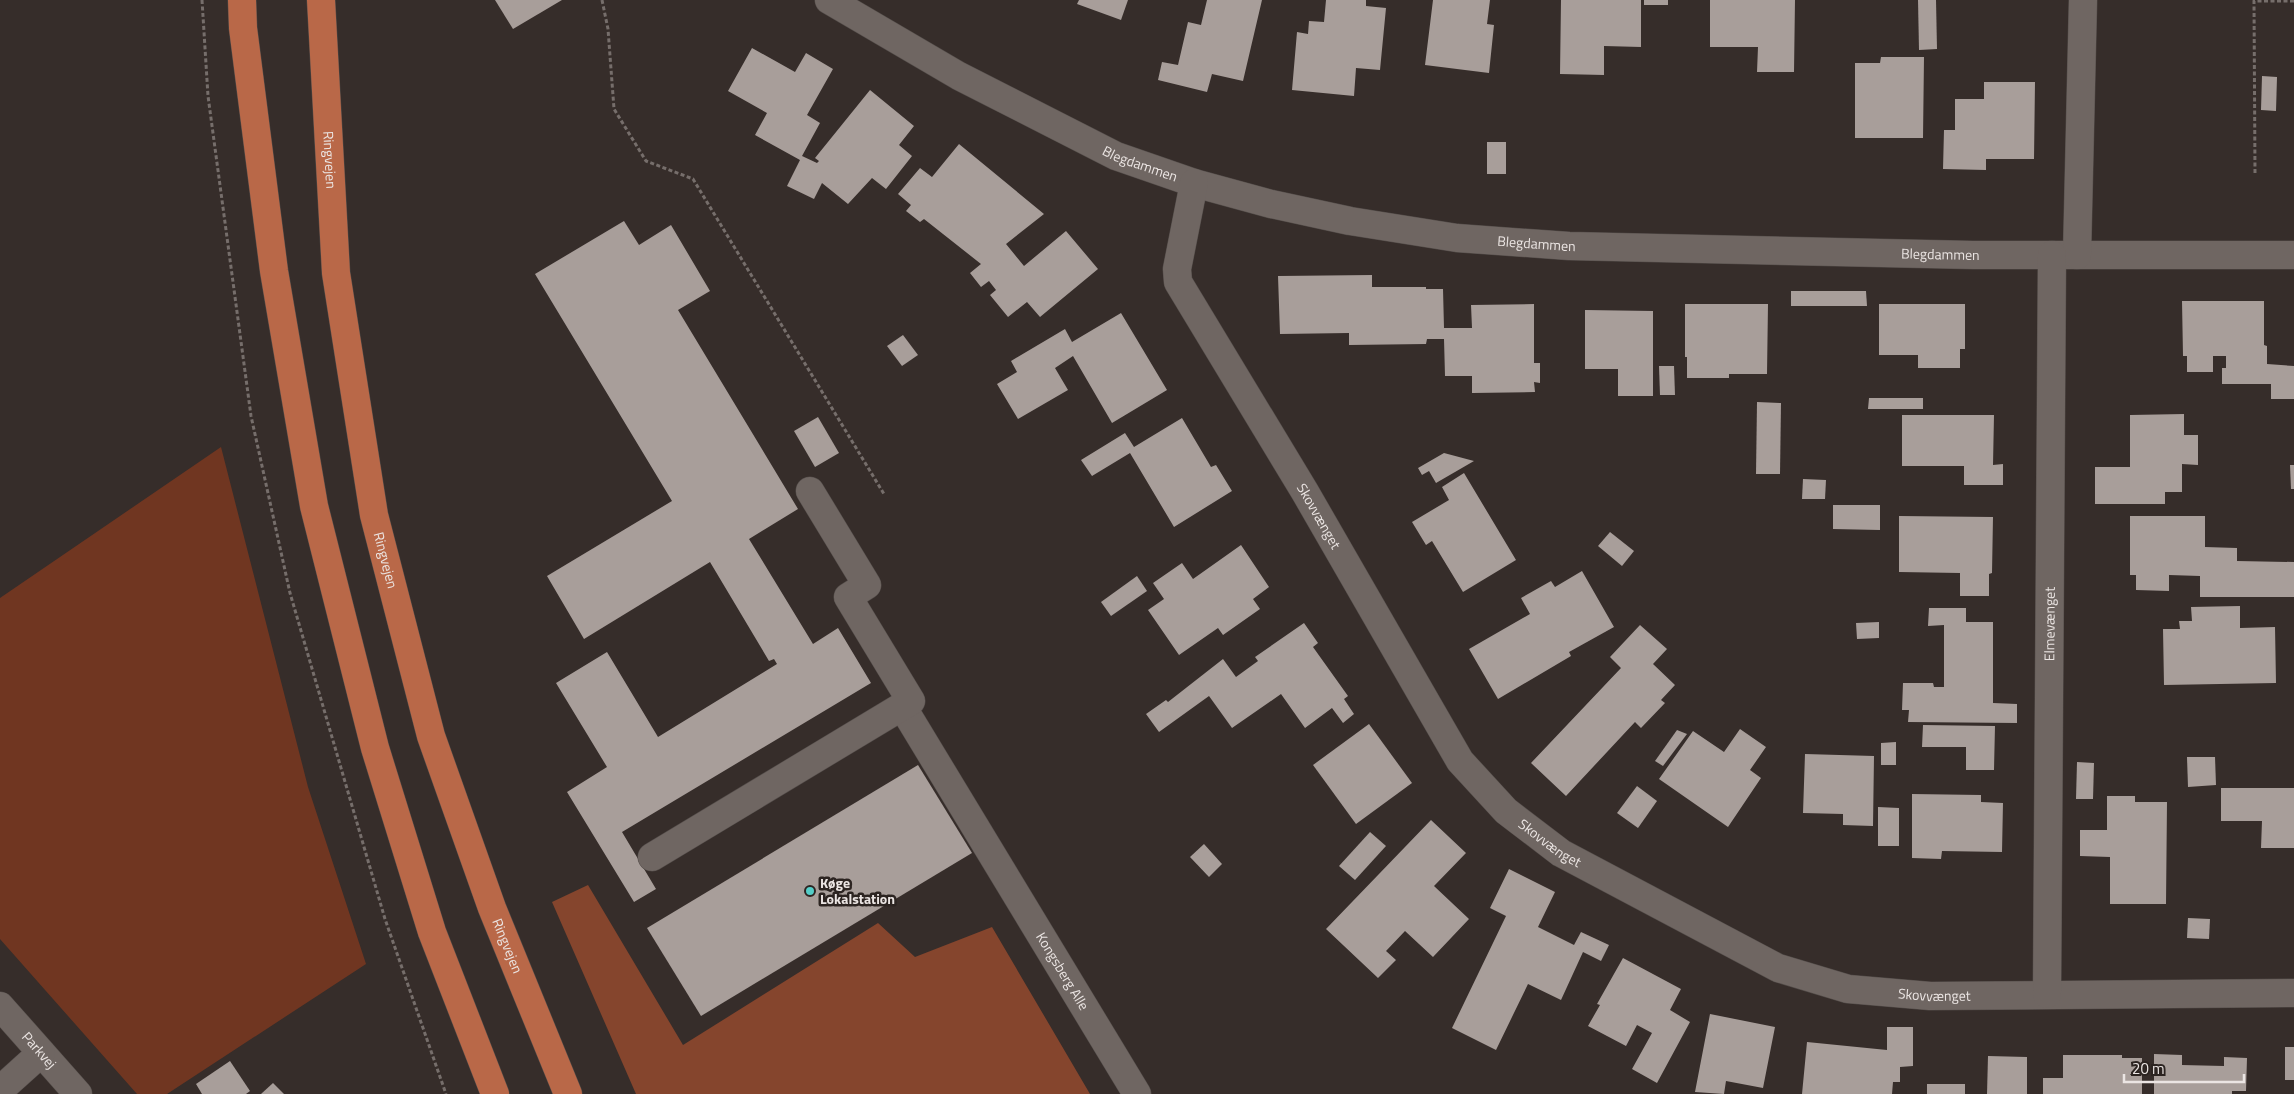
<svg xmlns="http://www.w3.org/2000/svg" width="2294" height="1094" viewBox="0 0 2294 1094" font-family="'Titillium Web',sans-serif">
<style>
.green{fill:#703621}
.forest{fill:#85452d}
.building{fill:#a89e9a}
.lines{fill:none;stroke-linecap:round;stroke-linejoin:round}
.minor-casing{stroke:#534c49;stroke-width:29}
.major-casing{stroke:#534c49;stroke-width:29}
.path{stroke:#766e6b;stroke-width:3;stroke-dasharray:4 2.5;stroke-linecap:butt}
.minor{stroke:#6f6662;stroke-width:28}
.major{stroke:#b96848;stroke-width:28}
.poi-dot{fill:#54cdc7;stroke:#2c2421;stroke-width:2}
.labels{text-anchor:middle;stroke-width:5;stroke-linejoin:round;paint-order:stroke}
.street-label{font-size:14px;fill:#ebe5e3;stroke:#2c2421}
.poi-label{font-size:14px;font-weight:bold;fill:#ebe5e3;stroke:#2c2421;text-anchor:start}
</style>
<rect width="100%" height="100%" fill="#362d2a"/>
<path class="green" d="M221,447L308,787L366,964L167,1094H137L0,939V598Z"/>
<path class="forest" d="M588,885L683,1045L878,923L915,957L992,927L1090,1094H636L552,902Z"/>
<g class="building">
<path d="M495,0H562L513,29Z"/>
<path d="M1079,0H1128L1121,20L1077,4Z"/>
<path d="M1207,0H1262L1243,81L1212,74L1207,92L1158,80L1162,62L1178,65L1188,22L1201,25Z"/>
<path d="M1326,0H1366V6L1386,8L1380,70L1356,68L1354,96L1292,90L1297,32L1308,34L1309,21L1324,22Z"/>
<path d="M1433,0H1490L1487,24L1494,25L1489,73L1425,65Z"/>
<path d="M1561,0H1641V47L1604,46V75L1560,74Z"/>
<rect x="1644" y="0" width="24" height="5"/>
<path d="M1710,0H1795L1794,72H1757L1758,47H1710Z"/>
<path d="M1918,0H1936L1937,49L1919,50Z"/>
<path d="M752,48L795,72L806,53L833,69L807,115L820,123L802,156L817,163L819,161L815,158L870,90L914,126L899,145L912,156L886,189L872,178L848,204L822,183L814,199L787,186L800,160L755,135L767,113L728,91Z"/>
<path d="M1881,57H1924L1923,138H1855V63H1880Z"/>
<path d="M2262,76L2277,77L2276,111L2261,110Z"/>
<path d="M1984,82H2035L2034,159H1986V170L1943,169L1944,130H1955V99H1984Z"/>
<rect x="1487" y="142" width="19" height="32"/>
<path d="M959,144L1044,214L1006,244L1024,266L1066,231L1098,269L1040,317L1027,302L1008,317L990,295L996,290L989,281L981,287L970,273L981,264L924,219L920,222L906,211L911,205L898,194L920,168L932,177Z"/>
<path d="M624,221L639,245L671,225L710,291L678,310L798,509L749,539L813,644L838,628L871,683L622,832L656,889L634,902L567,792L607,767L556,683L607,652L658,737L777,664L774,659L769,661L710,562L584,639L547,576L672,501L535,274Z"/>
<path d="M1372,275V287H1426V289H1443L1444,328H1472L1471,305L1534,304V363H1540V383L1534,382L1535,392L1472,393V376H1445L1444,339H1427L1426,344L1349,345V333L1280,334L1278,276Z"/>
<path d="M1791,291H1866L1867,306H1791Z"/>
<path d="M2182,301H2264V345L2267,346V364L2294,366V399H2271V384H2222V368H2226V356H2213V372H2187V356H2183Z"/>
<path d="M1685,304H1768L1767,374H1729V378H1687V357H1685Z"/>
<path d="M1879,304H1965V349H1960V368H1918V355H1879Z"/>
<path d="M1585,310L1653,311V396H1618V369H1585Z"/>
<path d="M1121,313L1167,390L1112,423L1073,356L1055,368L1068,390L1018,419L997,384L1017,372L1011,361L1065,329L1072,342Z"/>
<path d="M903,335L918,355L902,366L887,346Z"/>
<path d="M1659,366H1674L1675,395H1660Z"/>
<path d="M1869,398H1923V409H1868Z"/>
<path d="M1757,402L1781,403L1780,474H1756Z"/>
<path d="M2184,414V435H2198V465L2182,464V492H2165V504H2095V467H2130V415Z"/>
<path d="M1902,415H1994L1993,465L2003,464V485H1964V466H1902Z"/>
<path d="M818,417L839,453L815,467L794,431Z"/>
<path d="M1182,418L1211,467L1216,465L1232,491L1174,527L1130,453L1092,476L1081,460L1125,433L1134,447Z"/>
<path d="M1444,453L1474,461L1436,483L1429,471L1422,475L1418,468Z"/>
<path d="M2290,465H2294V489H2291Z"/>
<path d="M1464,473L1516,560L1463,592L1432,541L1426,545L1412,522L1449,500L1442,487Z"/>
<path d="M1803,479L1826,480L1825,499H1802Z"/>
<path d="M1833,505H1880V530L1833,529Z"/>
<path d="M1899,516L1993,517L1992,573L1989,574V596H1960V573L1899,572Z"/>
<path d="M2130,516H2205V547L2237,548V561L2294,562V597H2200V576L2169,575V591L2136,590V575H2130Z"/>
<path d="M1610,532L1634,551L1622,566L1598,546Z"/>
<path d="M1241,545L1269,587L1253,599L1260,609L1223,635L1218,628L1179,655L1148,610L1164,599L1153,583L1182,563L1193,579Z"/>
<path d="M1582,571L1614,627L1569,652L1571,656L1498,699L1469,649L1530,614L1521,598L1551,581L1555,587Z"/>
<path d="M1137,576L1147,591L1111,616L1101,602Z"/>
<path d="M2240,606V628L2275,627L2276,683L2164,685L2163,629H2180L2179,621H2192L2191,607Z"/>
<path d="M1929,608H1966V622H1993V703L2017,704V723L1908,722L1909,710H1902L1903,683H1933L1934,687H1944V625L1928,626Z"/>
<path d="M1879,622V638L1857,639L1856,623Z"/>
<path d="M1304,623L1318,643L1313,647L1348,696L1344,699L1354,714L1343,723L1332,708L1305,728L1281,694L1232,728L1209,696L1159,732L1146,714L1166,700L1168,702L1223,659L1236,677L1258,661L1255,657Z"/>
<path d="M1640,625L1667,649L1653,664L1675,685L1661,700L1665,703L1641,728L1635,722L1566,796L1531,763L1621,668L1610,657Z"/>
<path d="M1369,724L1412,783L1356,824L1313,765Z"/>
<path d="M1923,725L1995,726L1994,770H1966V747H1922Z"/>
<path d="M1740,729L1766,747L1750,770L1761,778L1728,827L1659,779L1693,731L1724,752Z"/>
<path d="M1677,730L1687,734L1663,766L1655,761Z"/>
<path d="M1896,742V765H1881V743Z"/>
<path d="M1805,754L1874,756L1873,826L1843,825V814L1803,813Z"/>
<path d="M2187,757H2215L2216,785L2188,787Z"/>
<path d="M2077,762L2094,763L2093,799H2076Z"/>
<path d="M918,765L972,853L701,1016L647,928Z"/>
<path d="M1637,786L1657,801L1638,828L1617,813Z"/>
<path d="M2221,788H2294V848H2261L2262,821H2221Z"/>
<path d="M1912,794L1981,795V802L2003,803L2002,852L1942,851L1941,859L1912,858Z"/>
<path d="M2107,796H2135V802H2167L2166,904H2110V857L2080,856V830H2107Z"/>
<path d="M1878,807L1899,808V846H1878Z"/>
<path d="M1431,820L1466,853L1434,886L1469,919L1433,957L1405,931L1386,951L1396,960L1378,978L1326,929Z"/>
<path d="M1370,832L1386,846L1355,880L1339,866Z"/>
<path d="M1204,844L1222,864L1209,877L1190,857Z"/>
<path d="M1509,869L1555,892L1538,927L1574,945L1581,932L1609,945L1601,961L1583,952L1561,1000L1528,984L1496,1050L1452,1028L1506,916L1490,908Z"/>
<path d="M2188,918L2210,919L2209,939L2187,938Z"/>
<path d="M1623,958L1681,989L1670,1010L1690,1022L1657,1083L1632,1069L1652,1033L1637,1025L1626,1046L1588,1026L1600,1005L1597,1004Z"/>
<path d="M1710,1014L1775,1027L1763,1088L1726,1081L1724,1094L1695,1092Z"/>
<path d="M1887,1027H1913V1066L1900,1067V1082H1893L1892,1094H1802L1807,1042L1887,1050Z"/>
<rect x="2285" y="1047" width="9" height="33"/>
<path d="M2154,1054L2182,1055V1065L2224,1066V1057L2247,1058L2246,1091H2232V1094H2154Z"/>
<path d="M2063,1055H2122V1058H2142V1094H2043V1078H2063Z"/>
<path d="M1988,1056L2027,1057V1094H1987Z"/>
<path d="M230,1061L250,1091L246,1094H202L196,1084Z"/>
<path d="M273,1083L284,1094H261Z"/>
<rect x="1927" y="1084" width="38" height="10"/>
</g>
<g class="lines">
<defs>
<g id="minor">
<path id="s1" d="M829,0L959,76L1116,156L1194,183L1271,204L1350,221L1457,238L1569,246L1973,255H2294"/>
<path id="s2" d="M1194,183L1177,269L1178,282L1305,492L1460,761L1506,811L1561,853L1778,968L1848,989L1930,996L2294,993"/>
<path d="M2077,255L2083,0"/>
<path id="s3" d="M902,706L1137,1094"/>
<path d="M652,857L911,701L848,597L867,585L810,491"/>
<path id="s4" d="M2047,994L2052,255"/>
<path id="s5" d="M0,1006L78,1094"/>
<path d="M0,1090L41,1053"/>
</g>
<g id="major">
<path d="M242,0L243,28L274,271L314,506L375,748L432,932L495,1094"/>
<path id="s6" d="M321,0L336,273L374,515L431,736L492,908L568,1094"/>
</g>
</defs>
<use href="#minor" class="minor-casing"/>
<use href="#major" class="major-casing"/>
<g class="path">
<path d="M202,0L208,96L251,416L290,593L385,919L446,1094"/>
<path d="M602,0L608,29L614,109L646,161L693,179L884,494"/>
<path d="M2255,173L2254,1H2294"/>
</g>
<use href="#minor" class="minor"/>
<use href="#major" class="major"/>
</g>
<circle class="poi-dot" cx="810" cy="891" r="5"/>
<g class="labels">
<g class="street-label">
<text dy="5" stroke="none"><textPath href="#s6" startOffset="160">Ringvejen</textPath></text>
<text dy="5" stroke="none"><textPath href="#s1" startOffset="352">Blegdammen</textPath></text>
<text dy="5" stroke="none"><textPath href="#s1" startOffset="758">Blegdammen</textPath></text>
<text dy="5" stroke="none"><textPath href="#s1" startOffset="1162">Blegdammen</textPath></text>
<text dy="5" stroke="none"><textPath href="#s2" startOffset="374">Skovvænget</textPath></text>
<text dy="5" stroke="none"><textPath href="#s6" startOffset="565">Ringvejen</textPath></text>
<text dy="5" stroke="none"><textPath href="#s4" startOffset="370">Elmevænget</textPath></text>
<text dy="5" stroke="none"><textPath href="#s2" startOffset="779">Skovvænget</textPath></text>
<text dy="5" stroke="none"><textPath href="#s6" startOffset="970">Ringvejen</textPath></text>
<text dy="5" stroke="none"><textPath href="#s3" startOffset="310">Kongsberg Alle</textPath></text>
<text dy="5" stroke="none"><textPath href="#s2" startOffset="1199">Skovvænget</textPath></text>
<text dy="5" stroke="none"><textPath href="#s5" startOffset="59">Parkvej</textPath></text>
</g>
<g class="poi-label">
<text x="820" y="888">Køge<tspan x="820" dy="16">Lokalstation</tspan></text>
</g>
</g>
<path d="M2124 1074v8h120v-8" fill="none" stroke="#ebe5e3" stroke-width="2.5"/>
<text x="2132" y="1074" font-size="15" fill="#ebe5e3" stroke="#2c2421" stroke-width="4" paint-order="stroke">20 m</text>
</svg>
